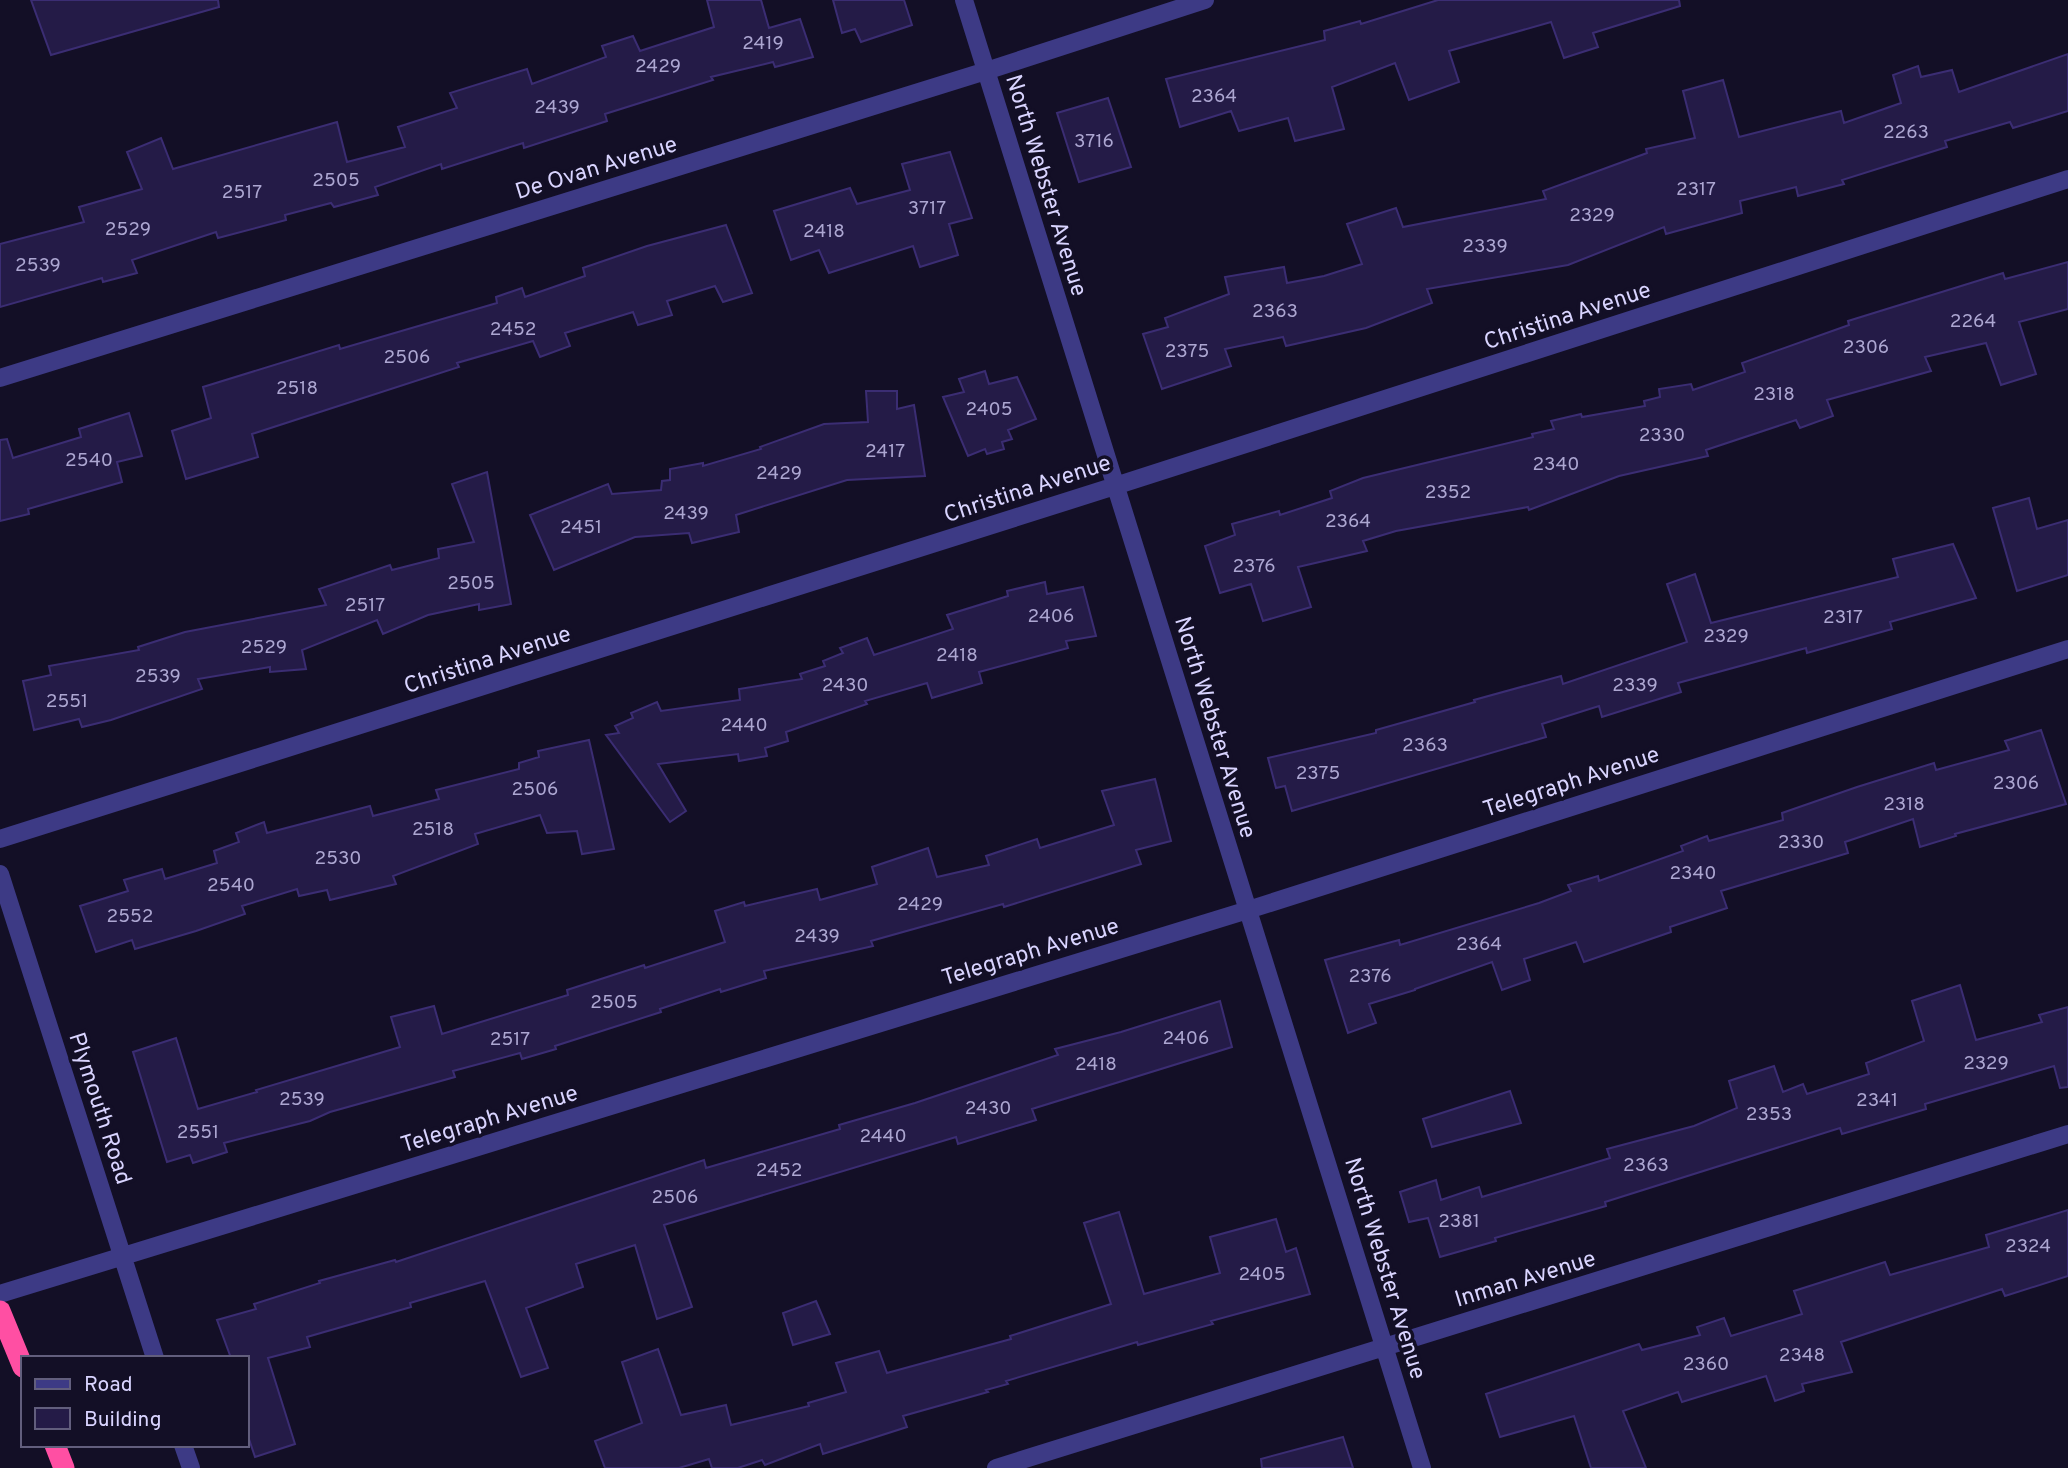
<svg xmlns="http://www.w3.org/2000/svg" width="2068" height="1468" viewBox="0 0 2068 1468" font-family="Overpass,sans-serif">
	<rect width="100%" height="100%" fill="#130f26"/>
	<path fill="#241b47" stroke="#3b2d73" stroke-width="2" d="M31 0H218L219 7 51 55Z
		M707 0H761L769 28 800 19 813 57 775 67 773 62 711 77 713 80 605 114 607 121 524 148 523 143 442 169 441 164 375 187 378 195 334 207 331 203 285 215 286 220 218 238 216 232 132 260 137 273 103 282 102 278 0 307V244L84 222 79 207 142 189 127 152 161 138 173 169 337 122 347 162 405 147 398 127 457 108 450 93 527 69 532 84 606 57 602 46 633 36 640 51 714 27Z
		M833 0H904L912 25 861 42 855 29 842 33Z
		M1438 0H1679L1680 6 1593 33 1598 47 1564 58 1551 22 1449 51 1459 82 1409 100 1395 63 1332 87 1344 129 1295 141 1288 118 1239 131 1231 111 1180 127 1166 79 1325 40 1324 31 1360 21 1361 24Z
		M2068 54V111L2013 128 2010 122 1945 141 1947 147 1842 180 1844 184 1798 196 1796 187 1740 201 1742 213 1666 234 1664 227 1568 265 1427 289 1432 303 1366 328 1286 346 1283 337 1225 349 1231 366 1162 389 1143 334 1168 327 1165 318 1229 294 1225 277 1284 267 1287 283 1324 276 1362 264 1347 224 1396 208 1403 227 1546 199 1543 191 1647 153 1646 149 1695 138 1683 91 1723 80 1739 137 1841 111 1844 123 1901 103 1893 75 1918 66 1921 77 1952 70 1959 92Z
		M1108 98 1131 167 1079 182 1057 113Z
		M950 152 972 218 949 224 958 255 920 267 913 246 829 273 819 250 791 260 774 211 850 188 857 204 910 190 902 164Z
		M726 225 752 293 723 302 715 286 667 301 672 315 638 325 633 312 565 333 570 346 540 357 533 341 457 363 459 367 252 434 258 457 186 479 172 431 211 418 203 387 339 345 340 349 497 303 496 297 522 288 525 297 585 276 583 268 647 246Z
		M2068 262V309L2019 322 2036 374 2001 385 1986 343 1925 357 1931 371 1827 400 1833 416 1800 428 1796 420 1706 450 1708 456 1619 476 1529 510 1528 507 1396 531 1363 541 1367 551 1298 567 1311 607 1263 621 1251 584 1220 593 1205 546 1235 535 1232 524 1279 511 1280 515 1332 498 1330 491 1363 478 1533 437 1532 434 1554 429 1551 421 1581 414 1582 417 1645 406 1644 401 1660 397 1659 389 1691 384 1693 390 1745 372 1742 363 1849 325 1848 321 2003 273 2005 279Z
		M985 371 989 384 1017 377 1036 419 1008 430 1012 439 1002 442 1004 449 987 454 985 449 968 456 943 397 964 392 959 379Z
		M866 391H897V409L914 405 925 476 847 480 736 515 739 532 692 543 689 533 635 537 554 570 530 515 608 484 612 494 661 490 662 481 670 480V469L703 463V466L761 449 760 447 824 424 868 422Z
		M129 413 142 456 117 462 122 482 28 509 29 514 0 521V440L7 439 13 458 81 437 79 429Z
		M487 472 511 604 479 610V604L428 615 383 634 377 620 302 650 306 669 270 672V667L198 679 202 689 111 720 82 727 79 719 34 730 23 681 51 675 49 666 139 650 138 647 185 632 326 605 319 589 390 565 392 570 439 558 438 549 474 542 452 484Z
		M2029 498 2037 529 2068 520V575L2017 591 1993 508Z
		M1953 544 1976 598 1890 622 1892 629 1807 653 1806 648 1678 683 1681 692 1602 717 1599 706 1542 724 1546 737 1292 811 1285 786 1276 788 1268 758 1376 733V730L1475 702 1474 700 1561 676 1563 684 1687 642 1667 584 1695 574 1711 623 1898 577 1893 559Z
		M1045 582 1047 594 1083 587 1096 636 1066 641 1068 648 979 672 982 683 932 698 927 683 865 701 867 704 786 732 788 741 765 748 767 756 739 761 738 754 658 764 686 811 670 822 606 735 619 733 615 726 633 718 631 713 657 702 661 711 740 700 739 689 802 679 800 674 825 666 823 661 843 653 840 648 867 638 874 655 953 629 947 615 1008 596 1007 591Z
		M2041 730 2066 804 1955 834 1956 836 1920 847 1913 819 1845 842 1848 853 1721 891 1727 908 1670 927 1671 932 1584 962 1576 942 1524 959 1530 980 1502 990 1492 962 1415 989V990L1369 1004 1376 1023 1348 1033 1325 960 1399 940 1400 945 1539 903 1571 891 1568 885 1598 876 1599 881 1683 851 1681 846 1707 836 1709 841 1783 820 1782 813 1857 787 1934 763 1936 770 2009 750 2005 741Z
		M589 740 614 849 582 854 577 831 547 833 540 815 475 834 478 844 393 876 396 884 330 900 327 890 299 896 297 889 242 906 245 914 196 931 135 949 132 940 96 952 80 906 128 891 124 880 162 869 165 879 217 863 214 851 239 842 236 833 264 822 267 833 370 806 373 816 439 799 436 790 519 769V763L539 757 538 751Z
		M1155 779 1171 841 1136 850 1141 864 1004 907 1003 904 871 941 873 946 764 971 766 978 721 992 720 989 660 1009 661 1012 555 1046 556 1049 522 1059 520 1053 453 1071 455 1077 330 1112 310 1121 224 1143 227 1152 193 1163 190 1155 167 1162 133 1052 176 1038 198 1109 257 1092 256 1090 400 1047 391 1017 434 1006 442 1034 568 995 567 990 644 965 645 968 725 942 715 911 744 902 745 906 817 889 820 900 877 884 872 867 928 848 937 877 989 865 986 856 1037 839 1040 848 1114 825 1102 791Z
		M1960 985 1976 1040 2042 1022 2039 1015 2068 1007V1087L2060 1088 2054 1066 1925 1104 1926 1109 1842 1134 1840 1128 1605 1202 1606 1206 1495 1238 1496 1241 1440 1257 1428 1218 1409 1222 1400 1192 1436 1180 1441 1200 1479 1187 1482 1197 1610 1158 1607 1149 1694 1126 1737 1108 1729 1081 1774 1066 1783 1092 1803 1084 1807 1094 1869 1074 1866 1063 1924 1041 1912 1001Z
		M1220 1001 1232 1047 1032 1109 1036 1120 958 1144 956 1137 664 1225 692 1307 657 1319 635 1245 576 1264 583 1287 526 1308 548 1368 521 1377 485 1281 410 1303 411 1307 307 1337 310 1347 268 1358 295 1444 255 1457 247 1433V1358H231L217 1320 256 1309 254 1304 320 1283 319 1281 395 1260 396 1262 704 1160 706 1168 840 1129 839 1125 915 1103 1058 1055 1055 1049 1121 1032Z
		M1510 1091 1521 1123 1432 1147 1423 1119Z
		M2068 1210V1276L2005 1296 2002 1289 1841 1342 1852 1372 1802 1384 1804 1391 1775 1401 1766 1376 1682 1402 1678 1392 1623 1411 1646 1468H1591L1574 1416 1500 1437 1486 1394 1639 1344 1642 1350 1700 1335 1697 1327 1724 1318 1731 1336 1802 1314 1794 1291 1885 1262 1890 1275 1989 1247 1986 1235Z
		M1119 1212 1144 1294 1220 1273 1210 1237 1276 1219 1286 1252 1296 1248 1310 1294 1211 1321 1213 1324 1138 1345 1137 1342 1006 1381 1008 1384 986 1390 988 1392 903 1416 907 1427 823 1454 820 1444 765 1465 762 1460 738 1468H712L709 1459 679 1468H605L595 1441 642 1423 622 1362 658 1349 681 1415 726 1405 731 1425 809 1406 808 1403 846 1392 836 1363 879 1351 887 1373 1011 1339 1010 1336 1111 1304 1084 1223Z
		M816 1301 830 1334 793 1345 783 1313Z
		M1343 1437 1353 1468H1262L1261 1459Z"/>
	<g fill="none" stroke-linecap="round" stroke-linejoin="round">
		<path stroke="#3d3a85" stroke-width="18" d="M964 0 1422 1468
			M0 378 986 71 1205 0
			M0 839 1115 486 2068 179
			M0 874 155 1358
			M0 1294 1248 910 2068 649
			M183 1445 191 1468
			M996 1468 2068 1134"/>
		<path stroke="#ff4fa3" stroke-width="21" d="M0 1311 23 1367
			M55 1445 64 1468"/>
	</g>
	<g text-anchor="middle" stroke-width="7" stroke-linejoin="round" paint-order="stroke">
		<g font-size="19" fill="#aca6d1">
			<text x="763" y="49">2419</text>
			<text x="658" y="72">2429</text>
			<text x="1214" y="102">2364</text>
			<text x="557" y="113">2439</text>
			<text x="1906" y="138">2263</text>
			<text x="1094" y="147">3716</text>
			<text x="336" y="186">2505</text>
			<text x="1696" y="195">2317</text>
			<text x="242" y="198">2517</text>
			<text x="927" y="214">3717</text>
			<text x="1592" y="221">2329</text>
			<text x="128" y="235">2529</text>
			<text x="824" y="237">2418</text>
			<text x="1485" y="252">2339</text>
			<text x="38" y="271">2539</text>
			<text x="1275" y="317">2363</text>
			<text x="1973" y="327">2264</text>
			<text x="513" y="335">2452</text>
			<text x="1866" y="353">2306</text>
			<text x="1187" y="357">2375</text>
			<text x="407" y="363">2506</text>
			<text x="297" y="394">2518</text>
			<text x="1774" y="400">2318</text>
			<text x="989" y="415">2405</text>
			<text x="1662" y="441">2330</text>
			<text x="885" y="457">2417</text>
			<text x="89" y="466">2540</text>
			<text x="1556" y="470">2340</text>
			<text x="779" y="479">2429</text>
			<text x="1448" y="498">2352</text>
			<text x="686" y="519">2439</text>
			<text x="1348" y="527">2364</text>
			<text x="581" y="533">2451</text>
			<text x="1254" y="572">2376</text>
			<text x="471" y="589">2505</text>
			<text x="365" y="611">2517</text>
			<text x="1051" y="622">2406</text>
			<text x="1843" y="623">2317</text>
			<text x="1726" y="642">2329</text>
			<text x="264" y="653">2529</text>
			<text x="957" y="661">2418</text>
			<text x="158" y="682">2539</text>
			<text x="845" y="691">2430</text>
			<text x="1635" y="691">2339</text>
			<text x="67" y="707">2551</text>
			<text x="744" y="731">2440</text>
			<text x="1425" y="751">2363</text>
			<text x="1318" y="779">2375</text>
			<text x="2016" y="789">2306</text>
			<text x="535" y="795">2506</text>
			<text x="1904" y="810">2318</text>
			<text x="433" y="835">2518</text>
			<text x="1801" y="848">2330</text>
			<text x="338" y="864">2530</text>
			<text x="1693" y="879">2340</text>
			<text x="231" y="891">2540</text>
			<text x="920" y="910">2429</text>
			<text x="130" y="922">2552</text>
			<text x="817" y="942">2439</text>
			<text x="1479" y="950">2364</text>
			<text x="1370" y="982">2376</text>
			<text x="614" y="1008">2505</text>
			<text x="1186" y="1044">2406</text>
			<text x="510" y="1045">2517</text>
			<text x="1986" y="1069">2329</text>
			<text x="1096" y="1070">2418</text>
			<text x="302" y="1105">2539</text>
			<text x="1877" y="1106">2341</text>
			<text x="988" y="1114">2430</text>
			<text x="1769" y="1120">2353</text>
			<text x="198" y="1138">2551</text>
			<text x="883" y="1142">2440</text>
			<text x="1646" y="1171">2363</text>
			<text x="779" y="1176">2452</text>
			<text x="675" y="1203">2506</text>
			<text x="1459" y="1227">2381</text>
			<text x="2028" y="1252">2324</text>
			<text x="1262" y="1280">2405</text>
			<text x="1802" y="1361">2348</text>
			<text x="1706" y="1370">2360</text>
		</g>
		<g font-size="23" fill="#d9d4ff" stroke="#130f26">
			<text transform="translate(596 167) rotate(-17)" y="8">De Ovan Avenue</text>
			<text transform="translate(1047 185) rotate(73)" y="8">North Webster Avenue</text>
			<text transform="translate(1567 315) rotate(-18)" y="8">Christina Avenue</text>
			<text transform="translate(1027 488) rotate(-18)" y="8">Christina Avenue</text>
			<text transform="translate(487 659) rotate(-18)" y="8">Christina Avenue</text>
			<text transform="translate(1216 727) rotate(73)" y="8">North Webster Avenue</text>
			<text transform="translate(1571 781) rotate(-18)" y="8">Telegraph Avenue</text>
			<text transform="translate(1030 951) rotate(-17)" y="8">Telegraph Avenue</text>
			<text transform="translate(101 1108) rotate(72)" y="8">Plymouth Road</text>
			<text transform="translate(489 1118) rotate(-17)" y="8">Telegraph Avenue</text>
			<text transform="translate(1386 1268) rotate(73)" y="8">North Webster Avenue</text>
			<text transform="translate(1525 1278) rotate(-17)" y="8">Inman Avenue</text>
		</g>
	</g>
	<rect x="21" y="1356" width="228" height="91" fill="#130f26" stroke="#625e7d" stroke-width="2"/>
	<rect x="35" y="1379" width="35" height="10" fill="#3d3a85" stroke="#625e7d" stroke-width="2"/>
	<text x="84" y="1391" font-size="21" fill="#d9d4ff">Road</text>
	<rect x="35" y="1408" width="35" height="21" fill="#241b47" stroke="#625e7d" stroke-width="2"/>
	<text x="84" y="1426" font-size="21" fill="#d9d4ff">Building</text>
</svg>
